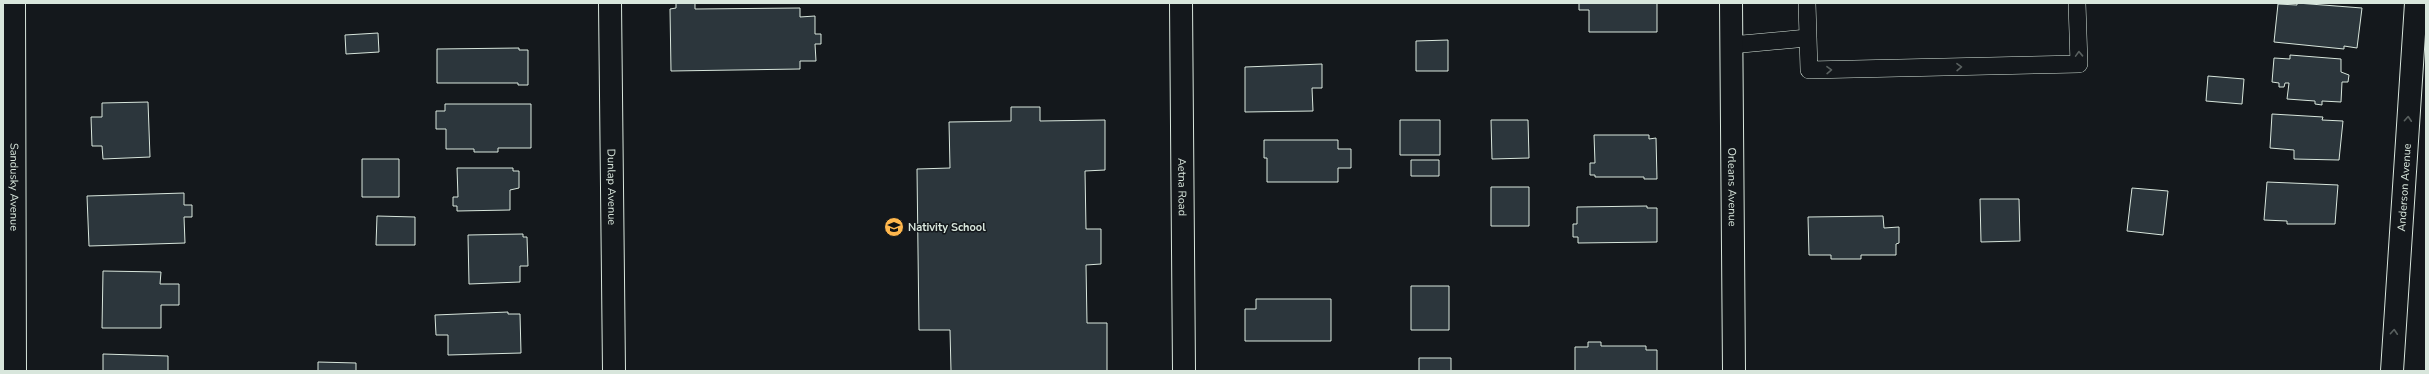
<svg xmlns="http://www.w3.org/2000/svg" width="2429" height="374" viewBox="0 0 2429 374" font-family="'Nunito Sans',sans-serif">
	<rect width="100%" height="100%" fill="#14181c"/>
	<path fill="#2c363c" stroke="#d8e6dc" d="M676 3H695V9L800 8V17L815 16V34H821V44H815L816 61H800V69L671 71 670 9 676 8Z
		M1579 3H1657V32H1589V10H1579Z
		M2297 3 2362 8 2357 48 2344 46V49L2274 42 2278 4 2297 5Z
		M378 33 379 52 346 54 345 35Z
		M1448 40V71H1416V41Z
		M519 48V50H528V85H518V83H437V49Z
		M2290 55 2341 59V72L2349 75 2348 82H2342L2341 102 2322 101V105L2315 104V101L2287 99 2289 83H2285L2284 87H2279V83L2272 82 2274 58 2290 59Z
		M1322 64V88H1312L1313 111 1245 112V67Z
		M2208 76 2244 79 2242 104 2206 101Z
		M148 102 150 157 103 159 102 146H92L91 117H102V103Z
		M445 104H531V148H498V152H474V149H446V129H436V111H445Z
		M1011 107H1040V121L1105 120V170L1085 171 1086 229H1101V264L1086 265 1087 323H1107V371H951L950 330H919L917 169 950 168 949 122 1011 121Z
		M2272 114 2323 117 2322 120 2343 121 2339 160 2294 159V150L2270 148Z
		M1400 120H1440V155H1400Z
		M1491 120H1528L1529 158 1492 159Z
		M1594 135H1649V139L1656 138 1657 179H1644V177H1595V175H1590V163H1595Z
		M1264 140H1338V149H1351V168H1338V182H1267V158H1264Z
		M362 159H399V197H362Z
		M1411 160H1439V176H1411Z
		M457 168H513V171H519V188L510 190V210L457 211V206H453V197H458Z
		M2267 182 2338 185 2335 224H2287V221L2264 220Z
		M1491 187H1529V226H1491Z
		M2132 188 2168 191 2163 235 2127 231Z
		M184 193V205H192V217H184L185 243 89 246 87 196Z
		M1980 199H2019L2020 241 1981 242Z
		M1647 206V208H1657V242L1578 243V237H1573V224H1577V207Z
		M377 216 415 217V245H376Z
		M1883 216 1884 228 1899 227V243L1896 244V255H1861V259H1831V255H1809L1808 217Z
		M523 234V237H527L528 266H520V282L469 284 468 235Z
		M103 271 161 272 160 284H179V305H161V328H102Z
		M1411 286H1449V330H1411Z
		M1256 299H1331V341H1245V309H1256Z
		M508 312V314H520L521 353 448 355V335H436L435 315Z
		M1588 342H1601V346H1646V350H1657V371H1575V347H1588Z
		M103 354 168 356V371H103Z
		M1419 358H1451V371H1419Z
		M318 362 356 363V371H318Z"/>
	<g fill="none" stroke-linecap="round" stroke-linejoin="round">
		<defs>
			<path id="service" d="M1807 3 1809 70 2079 64 2077 3
				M1731 45 1807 38"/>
			<g id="minor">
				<path id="s1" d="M14 3 15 371"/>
				<path id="s2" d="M610 3 614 371"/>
				<path id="s3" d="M1181 3 1184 371"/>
				<path id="s4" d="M1731 3 1734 371"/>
				<path id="s5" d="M2392 371 2416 3"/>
			</g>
		</defs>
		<use href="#service" stroke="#d8e6dc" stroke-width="18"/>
		<use href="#minor" stroke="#d8e6dc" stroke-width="24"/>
		<use href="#service" stroke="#14181c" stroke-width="17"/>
		<use href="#minor" stroke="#14181c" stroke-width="22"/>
	</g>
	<defs><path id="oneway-chevron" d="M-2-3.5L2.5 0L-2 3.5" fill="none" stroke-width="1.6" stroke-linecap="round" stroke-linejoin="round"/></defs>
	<g stroke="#59605f">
		<use href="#oneway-chevron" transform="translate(2079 54) rotate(-92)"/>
		<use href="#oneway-chevron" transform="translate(1959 67) rotate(-1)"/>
		<use href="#oneway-chevron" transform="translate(1829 70) rotate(-1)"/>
		<use href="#oneway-chevron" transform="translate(2408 119) rotate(-86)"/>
		<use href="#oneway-chevron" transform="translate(2394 332) rotate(-86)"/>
	</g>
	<defs>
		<symbol id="school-disc" viewBox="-11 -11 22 22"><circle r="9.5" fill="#ffb74d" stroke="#14181c"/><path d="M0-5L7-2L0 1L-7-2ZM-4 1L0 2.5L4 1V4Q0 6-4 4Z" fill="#111"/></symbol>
	</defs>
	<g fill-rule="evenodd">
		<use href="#school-disc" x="883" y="216" width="22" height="22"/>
	</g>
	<g text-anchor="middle" stroke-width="3" stroke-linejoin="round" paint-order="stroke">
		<g font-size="11" fill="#d8e6dc" stroke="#14181c">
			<text dy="4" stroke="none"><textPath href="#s1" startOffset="184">Sandusky Avenue</textPath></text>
			<text dy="4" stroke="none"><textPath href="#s2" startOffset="184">Dunlap Avenue</textPath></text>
			<text dy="4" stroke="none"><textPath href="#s3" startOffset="184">Aetna Road</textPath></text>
			<text dy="4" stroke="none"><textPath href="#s4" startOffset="184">Orleans Avenue</textPath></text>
			<text dy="4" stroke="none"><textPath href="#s5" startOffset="184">Anderson Avenue</textPath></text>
		</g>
		<g font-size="11" font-weight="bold" fill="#d8e6dc" stroke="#14181c" text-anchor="start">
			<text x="908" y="231">Nativity School</text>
		</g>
	</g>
	<rect width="2429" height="374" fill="none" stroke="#d8e6dc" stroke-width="8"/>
</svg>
